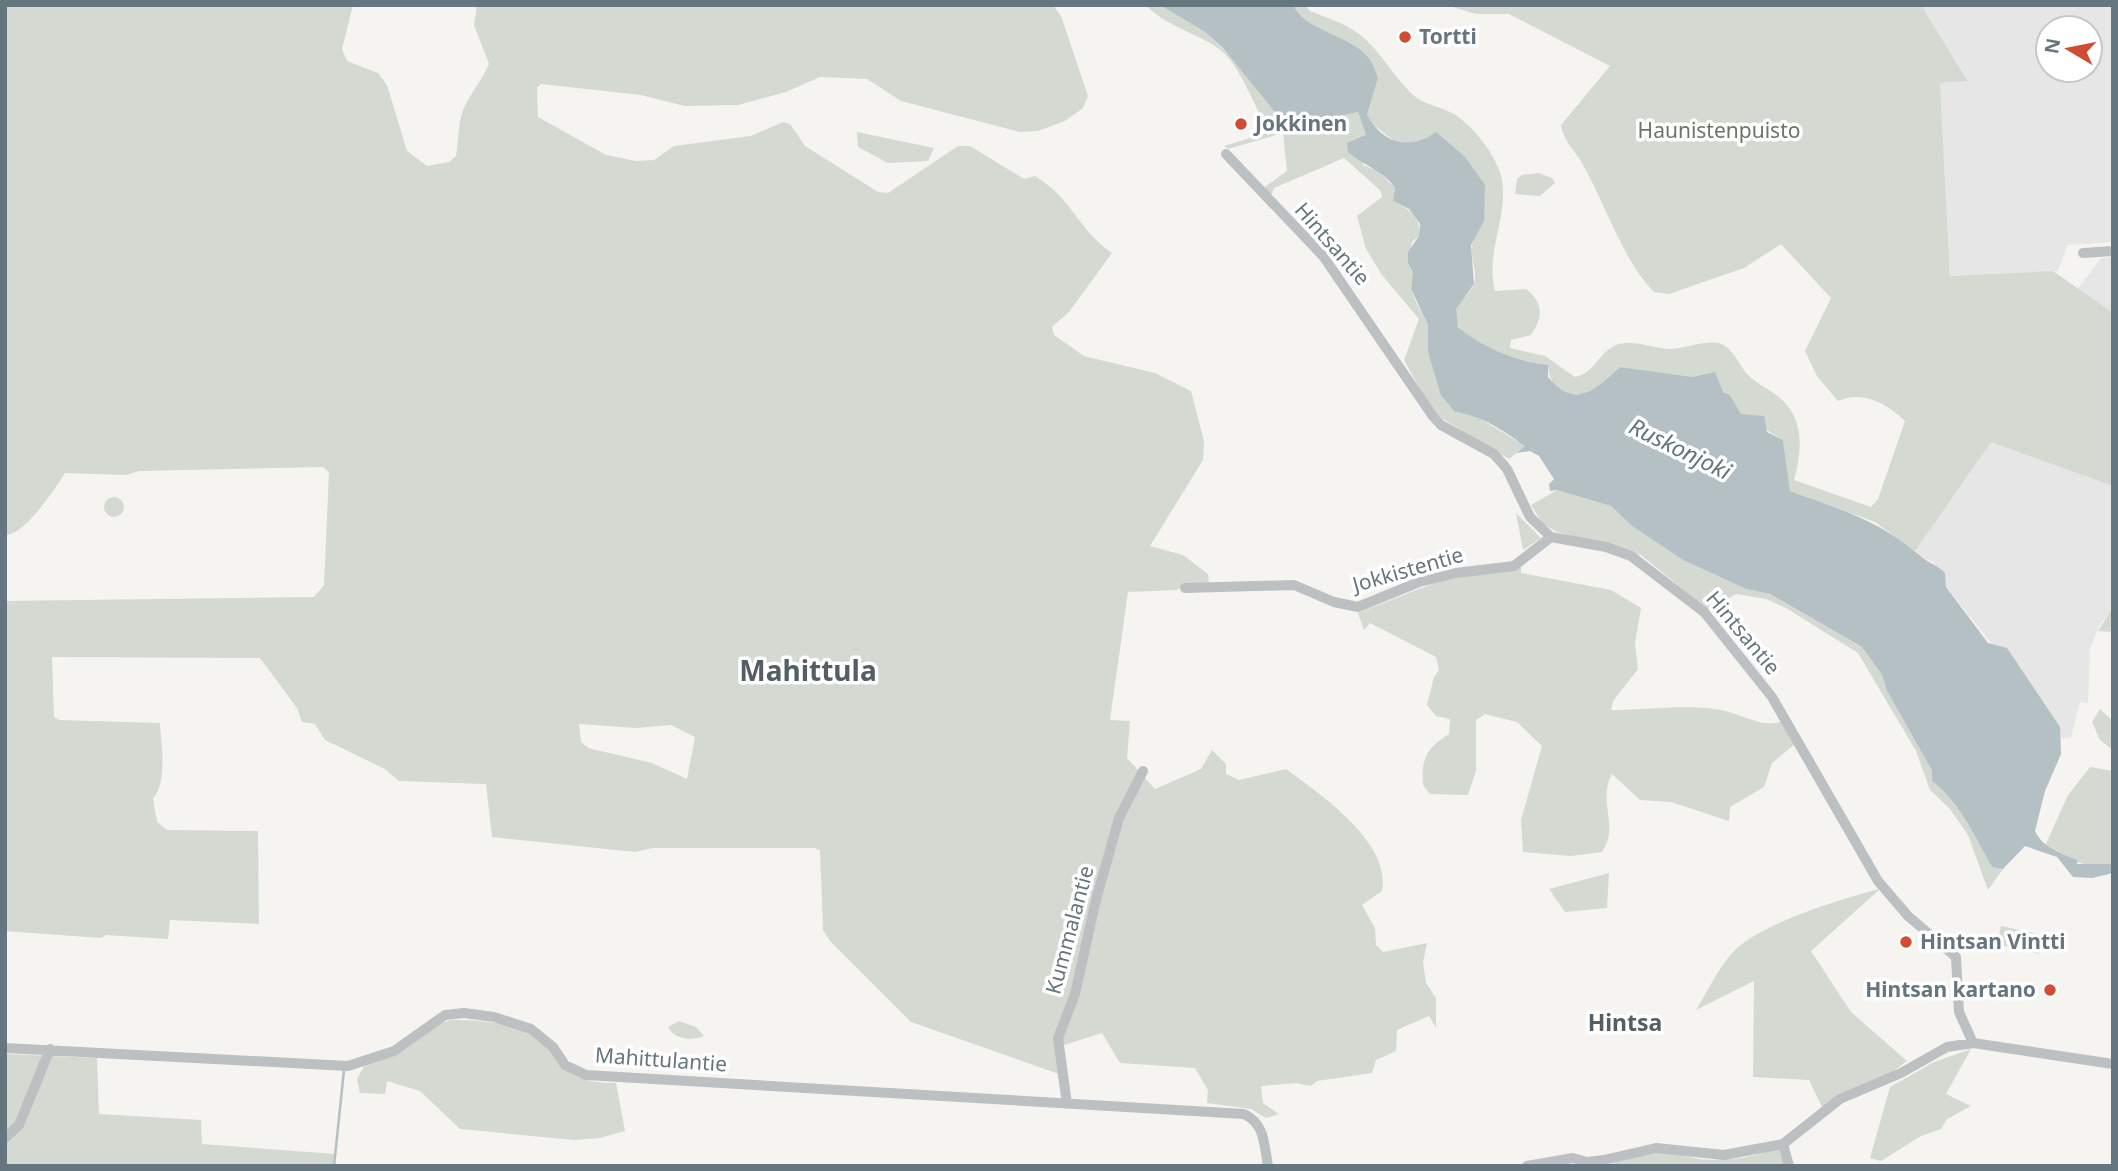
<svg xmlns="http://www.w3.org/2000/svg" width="2118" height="1171" viewBox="0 0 2118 1171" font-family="'Noto Sans',sans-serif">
	<rect width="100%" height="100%" fill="#f5f4f1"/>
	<path fill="#e5e6e5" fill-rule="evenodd" d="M1921 5H2113V242L2067 245 2058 271 1950 276 1940 83 1968 80ZM2048 28H2090V70H2048Z
		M2113 257V313L2078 289 2101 258Z
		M1991 441 2113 486V607L2099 626 2090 649 2088 703 2080 702 2071 738H2059V727L1946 587 1934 562 1919 557 1915 551Z"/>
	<path fill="#d4d9d1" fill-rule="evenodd" d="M5 5H353L342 49 347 61 378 73 387 85 407 151 427 166 449 162 456 156C458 144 458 130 461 117 465 99 481 83 489 64L474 25 477 5H1053L1061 16 1088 96 1083 108 1065 121 1038 131 1020 132 901 101 867 79 820 77 786 92 738 105 685 106 641 95 541 84 537 88 538 117 606 155 636 161 654 160 674 146 751 136 783 122 790 124 805 146 878 192 888 193 958 146H970L1024 179 1035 176C1072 198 1078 230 1112 253L1069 312 1052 327 1054 335 1084 356 1155 373 1191 391 1204 441 1203 460 1150 546 1183 555 1208 574 1209 584 1184 585 1177 590 1128 592 1110 720 1130 721 1127 758 1155 789 1201 769 1212 750 1226 764V774L1239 780 1286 769C1320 794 1392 843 1382 891L1362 905 1375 928 1376 945 1383 952 1427 943 1423 962 1426 983 1436 998V1028L1429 1016 1397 1030 1396 1051 1376 1060 1372 1073 1317 1081 1311 1086 1296 1083 1261 1086 1263 1103 1279 1114 1266 1118 1251 1109 1207 1103 1208 1090 1195 1068 1120 1063 1102 1033 1064 1045 1059 1074 911 1022 830 941 823 930 820 851 815 848H653L635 852 492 837 486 784 399 781 385 769 325 740 315 724 302 722 297 708 260 658 52 657 54 717 59 720 160 723C161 746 168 780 153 799L157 822 167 830 258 831 259 924 170 920 168 939 106 935 101 938 5 931V601L314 597 324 585 329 472 323 467 139 471 126 475 65 473C54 490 25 535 5 535ZM579 724 636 728 671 725 695 737 687 779 652 763 588 748 581 742Z
		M1146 5H1160L1205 32 1240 65 1284 123 1294 126 1358 112 1366 135 1363 165 1378 171 1395 188 1393 201C1407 208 1422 217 1419 236L1412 242 1408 263 1413 272 1411 289 1414 298 1428 325V352L1455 412 1472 414 1526 446 1509 459 1443 419 1428 404 1404 360 1419 319 1382 275 1366 249 1357 216 1382 197 1380 190 1344 158 1274 188 1271 196 1262 189 1287 171 1283 133 1228 149 1224 146 1266 133 1268 128C1253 105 1243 72 1224 53 1205 35 1167 28 1146 5Z
		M1294 5H1305L1310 11C1327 18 1345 23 1359 34 1382 51 1394 80 1417 98 1427 105 1441 107 1452 113 1472 124 1498 157 1502 180 1508 219 1485 252 1495 291L1526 289C1544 303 1543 317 1531 335L1511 340 1510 348 1545 356 1575 377C1595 373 1598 353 1616 345 1632 339 1652 348 1669 349 1685 349 1707 339 1721 344 1732 347 1740 366 1748 375 1757 384 1769 389 1779 397 1805 418 1802 452 1794 480L1871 507 1878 499 1905 421C1887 403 1861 390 1838 401L1817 376 1805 351 1831 298 1781 244 1744 268 1669 294 1654 292C1623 261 1605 203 1582 163 1575 151 1563 140 1561 125L1610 66 1509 14H1476L1446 5H1921L1968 81 1940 83 1950 276 2053 271 2113 313V486L1991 442 1915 551 1875 522 1790 491 1783 440 1741 414 1730 395 1693 377 1620 367C1613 374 1605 385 1596 390 1573 401 1548 391 1548 365 1526 363 1457 343 1455 317 1454 303 1469 296 1474 284 1478 271 1470 258 1472 246 1472 238 1480 228 1484 221L1421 143H1397L1371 123 1367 115 1378 78C1376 72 1373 64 1369 58 1351 35 1301 29 1294 5Z
		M857 132 934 148 928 161 888 163 858 147Z
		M1539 173 1552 178 1555 183 1540 196 1515 194 1517 179 1522 175Z
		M1557 490 1611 506 1632 526 1683 560 1746 589 1770 594 1862 647 1882 675 1887 691 1933 770 1932 781C1959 801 1975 837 1992 867L2003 869 1988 890 1968 835 1950 809 1930 790 1916 751 1858 653 1786 608 1766 599 1736 594 1708 610 1641 555 1557 532 1543 524 1531 505Z
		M104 507a10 10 0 1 1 20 0a10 10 0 1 1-20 0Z
		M1516 513 1541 538 1523 550Z
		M1521 567V573L1611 590 1641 608 1635 643 1638 669 1613 701 1611 710C1644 710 1694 703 1725 711 1744 715 1764 729 1782 721L1795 744 1772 763 1764 787 1730 807 1729 821 1671 802 1640 800 1612 774C1597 802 1620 827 1602 852L1571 856 1523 852 1521 820 1542 746 1517 722 1485 714 1476 720V771L1468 795 1430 794 1423 785C1421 758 1427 748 1449 734L1450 719 1436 716 1427 705 1434 677 1439 670 1436 657 1370 623 1364 630 1358 613 1444 579Z
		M2113 607V632L2098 631Z
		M2100 709 2113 721V750L2100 740 2092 722Z
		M2090 767 2113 771V864C2086 870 2068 859 2045 846L2068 795Z
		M1609 873 1607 908 1565 912 1549 889Z
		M1880 889 1811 951 1851 1012 1907 1061 1887 1076 1824 1111 1809 1080 1753 1077 1754 981 1696 1010C1708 991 1719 966 1735 950 1761 924 1842 898 1880 889Z
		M2001 926 2043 935 2039 954 1997 944Z
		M451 1020C480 1020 516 1022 540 1041 574 1069 563 1082 616 1083L625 1131 600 1138 574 1140 460 1129 420 1091 387 1081 385 1094 360 1093 357 1079 364 1066 398 1052 438 1024Z
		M679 1021 696 1027 704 1036C691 1041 675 1040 668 1027Z
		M1971 1049 1946 1094 1971 1106 1947 1119 1941 1129 1921 1136 1881 1161 1870 1158 1890 1087 1934 1062Z
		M5 1054 97 1058 99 1114 201 1120 202 1144 336 1154 334 1166H5Z
		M1780 1147 1786 1166H1604C1622 1161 1643 1153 1662 1153 1675 1153 1688 1157 1700 1159 1728 1162 1755 1157 1780 1147Z"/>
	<path fill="#b4c0c3" d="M1160 5H1294C1301 29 1351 35 1369 58 1373 64 1376 72 1378 78L1367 115C1383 144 1410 151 1436 132L1465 157 1485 185 1484 221 1471 245 1474 284 1456 309 1458 327C1480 347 1519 362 1548 365V377C1575 410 1596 390 1620 367L1693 377 1715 372 1723 392 1730 395 1741 414 1764 416 1767 432 1783 440 1790 491C1839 509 1881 521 1919 555 1926 562 1935 563 1945 573L1946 587 1988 643 2007 648 2060 727 2061 754 2045 791 2035 831C2043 848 2060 853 2077 860V864H2113V873L2092 878 2073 877 2057 857 2025 846 2003 869 1992 867C1975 837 1959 801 1932 781V770L1887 691 1882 675 1862 647 1770 594 1746 589 1683 560 1632 526 1611 506 1557 490 1550 491 1549 484 1554 479 1539 456 1530 451 1517 453 1525 446C1504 431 1481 415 1455 412L1441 395 1428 352V325L1411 289 1413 272 1408 263V252L1419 236 1420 224 1409 209 1393 201 1395 188C1383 170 1364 166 1348 152L1347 143 1366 135 1358 112 1294 126 1284 123 1223 48 1205 32Z"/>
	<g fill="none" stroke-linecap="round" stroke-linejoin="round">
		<path stroke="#b4c0c3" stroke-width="2.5" d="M334 1166 344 1070"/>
		<path stroke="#bcc0c3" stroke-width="10" d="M1226 154 1323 256 1432 415 1441 425 1494 454 1507 469 1530 517 1551 537 1606 547 1631 556 1704 612 1772 697 1878 881 1908 916 1956 957 1959 1012 1973 1043
			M2083 253 2113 251
			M1185 588 1294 585 1334 602 1358 607 1419 582 1456 573 1514 566 1551 537
			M5 1048 348 1066 394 1051 445 1015 464 1013 494 1017 531 1029 553 1047 565 1065 586 1075 1244 1114C1265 1124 1264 1144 1268 1166
			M1067 1104 1058 1038 1075 994 1096 900 1119 818 1143 771
			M5 1138 19 1125 50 1049
			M1783 1144 1789 1166
			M1527 1166 1573 1158 1587 1162 1604 1160 1656 1148 1724 1155 1783 1144 1840 1099 1901 1073 1947 1047 1973 1043 2113 1064"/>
	</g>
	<g fill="#d24c34" stroke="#fff" stroke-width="2.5">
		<circle cx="1405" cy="37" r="7"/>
		<circle cx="1241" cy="124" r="7"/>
		<circle cx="1906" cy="942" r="7"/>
		<circle cx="2050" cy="990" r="7"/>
	</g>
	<g text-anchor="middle" stroke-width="7" stroke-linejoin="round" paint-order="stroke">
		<g font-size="21" font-weight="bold" fill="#66767f" stroke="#fff" text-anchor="start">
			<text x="1419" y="44">Tortti</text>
			<text x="1255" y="131">Jokkinen</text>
			<text x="1920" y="949">Hintsan Vintti</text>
			<text x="2036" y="997" text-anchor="end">Hintsan kartano</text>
		</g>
		<g font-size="21" fill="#6a7764" stroke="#fff">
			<text x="1719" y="138">Haunistenpuisto</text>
		</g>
		<g font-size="21" fill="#66767f" stroke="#fff">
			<text transform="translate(1332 244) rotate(49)" y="7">Hintsantie</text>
			<text transform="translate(1408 570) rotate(-16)" y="7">Jokkistentie</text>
			<text transform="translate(1743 633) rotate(50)" y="7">Hintsantie</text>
			<text transform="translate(1070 930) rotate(-75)" y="7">Kummalantie</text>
			<text transform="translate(661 1060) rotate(4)" y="7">Mahittulantie</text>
		</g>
		<g font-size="23" font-style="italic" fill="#62777c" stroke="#fff">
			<text transform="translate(1680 449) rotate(26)" y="8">Ruskonjoki</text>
		</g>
		<g font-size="23" font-weight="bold" fill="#535f65" stroke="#fff">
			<text x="1625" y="1031">Hintsa</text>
		</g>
		<g font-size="28" font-weight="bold" fill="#535f65" stroke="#fff">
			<text x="808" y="681">Mahittula</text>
		</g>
	</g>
	<rect width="2118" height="1171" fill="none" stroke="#66767f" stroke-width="14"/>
	<g transform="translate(2069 49) rotate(280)"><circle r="33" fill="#ffffff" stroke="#c2c8cc" stroke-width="2"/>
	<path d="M0-5L12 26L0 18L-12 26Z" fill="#d24c34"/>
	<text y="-10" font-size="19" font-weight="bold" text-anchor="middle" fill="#66767f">N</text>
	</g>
</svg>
